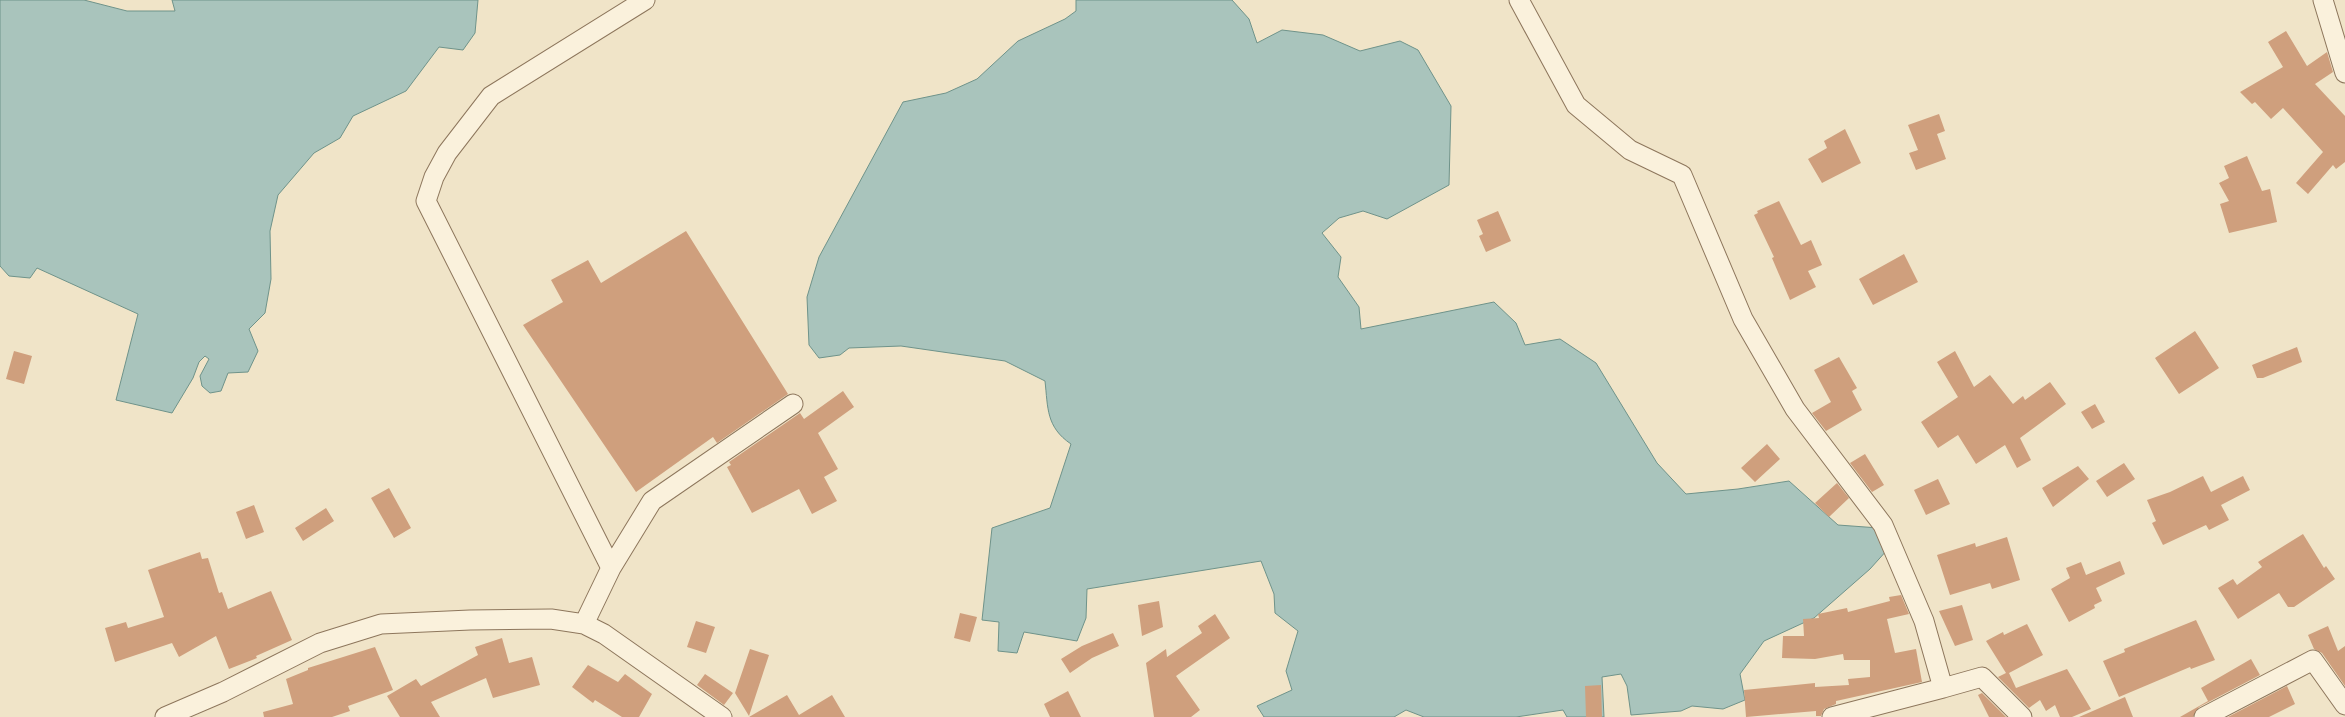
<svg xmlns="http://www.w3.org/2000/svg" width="2345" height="717" viewBox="0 0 2345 717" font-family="Merriweather,serif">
	<rect width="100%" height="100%" fill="#f0e4c8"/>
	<path fill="#a9c4bc" stroke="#6f938a" d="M0 0H84L127 11H175L172 0H478L475 33 463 50 439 47 406 91 353 116 340 138 314 153 278 195 270 231 271 279 265 313 249 329 258 351 248 372 228 373 221 391 210 393 202 386 200 376 209 359 205 356 199 362 193 378 172 413 116 400 138 314 37 268 30 278 9 276 0 266Z
		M1076 0H1232L1249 19 1257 43 1282 30 1323 35 1360 51 1400 41 1418 50 1451 106 1449 185 1387 219 1363 211 1339 218 1322 233 1341 257 1338 277 1359 307 1361 329 1494 302 1516 323 1525 345 1560 339 1596 363 1657 463 1686 494 1738 489 1789 481 1838 525 1879 528 1888 549 1870 569 1814 618 1764 641 1740 674 1745 700 1723 709 1692 706 1681 711 1631 715 1627 686 1621 674 1602 677 1604 717H1567L1563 710 1516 717H1424L1406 710 1394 717H1264L1257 706 1292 690 1286 671 1298 631 1275 613 1274 594 1261 561 1087 589 1086 618 1077 641 1024 632 1017 653 998 651 999 622 982 620 992 528 1050 508 1071 444C1046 427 1048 408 1045 381L1005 361 901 346 849 348 840 355 819 358 809 345 807 297 819 257 903 102 946 93 977 79 1018 41 1065 19 1076 11Z"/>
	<path fill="#cf9f7d" d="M2286 31 2307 66 2327 52 2333 72 2315 84 2345 116V162L2336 169 2333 165 2308 194 2296 183 2323 152 2283 108 2271 119 2255 102 2252 104 2240 92 2283 67 2268 42Z
		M1939 114 1945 131 1937 134 1946 159 1916 170 1909 153 1918 150 1908 125Z
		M1845 129 1861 163 1822 183 1808 159 1827 148 1824 141Z
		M2247 156 2262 191 2270 189 2277 222 2229 233 2220 204 2229 201 2219 183 2229 178 2224 166Z
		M1779 201 1801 245 1811 240 1822 265 1808 271 1816 287 1790 300 1772 258 1774 257 1754 215 1758 213 1757 211Z
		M1498 211 1511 241 1486 252 1479 236 1483 234 1477 220Z
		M686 231 788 394 717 443 713 437 636 492 523 325 563 302 551 280 588 260 601 283Z
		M1904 254 1918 282 1873 305 1859 279Z
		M2195 331 2219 368 2179 394 2155 358Z
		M2297 347 2302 362 2263 378H2257L2252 365Z
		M14 351 32 356 24 384 6 379Z
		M1955 351 1974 387 1990 375 2013 404 2023 396 2025 400 2050 382 2066 404 2020 438 2031 460 2017 468 2005 445 1976 464 1958 435 1938 448 1921 422 1958 397 1937 362Z
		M1839 357 1857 388 1852 391 1862 410 1826 431 1812 413 1831 402 1814 370Z
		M843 391 854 407 818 433 838 469 824 477 837 501 812 514 799 489 752 513 727 467 731 465 729 462 800 413 804 419Z
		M2095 404 2105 422 2092 429 2081 412Z
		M1767 444 1780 459 1755 482 1741 468Z
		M1865 454 1884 485 1872 492 1850 463Z
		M2124 463 2135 479 2107 497 2096 481Z
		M2078 466 2089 479 2053 507 2042 488Z
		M2203 476 2211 492 2243 476 2250 490 2221 505 2229 520 2209 530 2206 525 2163 545 2152 523 2156 521 2147 500 2170 492Z
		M1938 479 1950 504 1926 515 1914 490Z
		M1837 483 1849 498 1829 517 1815 503Z
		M389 488 411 528 394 538 371 498Z
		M254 505 264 532 246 539 236 512Z
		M326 508 334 521 303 541 295 528Z
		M2303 534 2324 568 2326 566 2335 579 2294 607H2288L2279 593 2238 619 2218 588 2233 579 2237 585 2262 567 2258 562Z
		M2007 537 2020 580 1992 589 1990 583 1950 595 1937 555 1975 543 1976 547Z
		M200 552 202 559 208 558 219 593 222 592 228 609 271 591 292 640 256 656 257 658 229 669 216 636 179 657 172 643 115 662 105 628 126 622 128 628 164 617 148 570Z
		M2120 561 2125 574 2096 588 2102 601 2094 605 2095 608 2069 622 2051 589 2070 578 2066 568 2081 562 2086 575Z
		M1901 595 1909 614 1887 619 1895 653 1916 649 1922 682 1836 701V704L1824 709 1821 716H1816V711L1746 717 1744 690 1815 683V687L1849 685 1848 679 1870 677V660H1844L1843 654 1815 659 1782 658 1783 636H1804L1803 619 1819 618 1818 614 1847 608 1848 612 1890 601 1889 597Z
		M1159 601 1163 627 1142 636 1138 605Z
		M1962 605 1973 640 1955 646 1939 611Z
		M960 613 977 617 970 642 954 638Z
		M1215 614 1230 638 1176 676 1200 710 1191 717H1154L1146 663 1166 649 1167 657 1202 633 1198 626Z
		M2196 620 2215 660 2191 669 2190 667 2119 697 2103 661 2125 652 2124 649Z
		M696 621 715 627 706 653 687 647Z
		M2027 624 2043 655 2009 673 2016 688 2067 669 2091 709 2072 717H2060L2055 705 2046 711 2040 700 2029 708 1998 677 2006 673 1986 641 2003 632 2004 635Z
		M2328 626 2338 651 2345 646V686L2322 653 2314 649 2308 635Z
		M1113 633 1119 646 1092 658 1070 673 1061 659 1082 646Z
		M502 638 509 663 532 657 540 685 493 698 486 678 431 702 440 717H400L387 696 416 679 421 686 478 655 475 647Z
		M375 647 393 690 348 706 350 711 332 717H264L263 712 293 704 286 679 308 670V668Z
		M750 649 769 655 749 716 735 693Z
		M2251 659 2260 675 2199 707 2193 717H2180L2208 701 2201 688Z
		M588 665 618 682 625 674 652 694 639 717H622L595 700 593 703 572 687Z
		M705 674 733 693 724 705 697 685Z
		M1601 685 1602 717H1586L1585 686Z
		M2287 686 2295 704 2269 717H2228Z
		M1068 691 1081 717H1050L1044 704Z
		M1982 693 2006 717H1989L1978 695Z
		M787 695 799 715 832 695 845 717H749Z
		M2125 697 2133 717H2079Z"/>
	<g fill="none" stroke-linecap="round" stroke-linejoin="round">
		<defs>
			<path id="minor" d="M1519 0 1576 105 1630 150 1682 175 1743 319 1795 409 1883 525 1924 621 1943 688 1832 717
				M2323 0 2345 73
				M611 568 426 201 434 177 447 153 491 96 645 0
				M584 624 611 568 652 501 793 404
				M1943 688 1982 677 2022 717
				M165 717 223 692 320 643 381 624 470 620 551 619 584 624 604 634 722 717
				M2204 717 2313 660 2345 705"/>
		</defs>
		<use href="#minor" stroke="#8d765c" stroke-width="21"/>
		<use href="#minor" stroke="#faf1dc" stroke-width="19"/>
	</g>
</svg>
